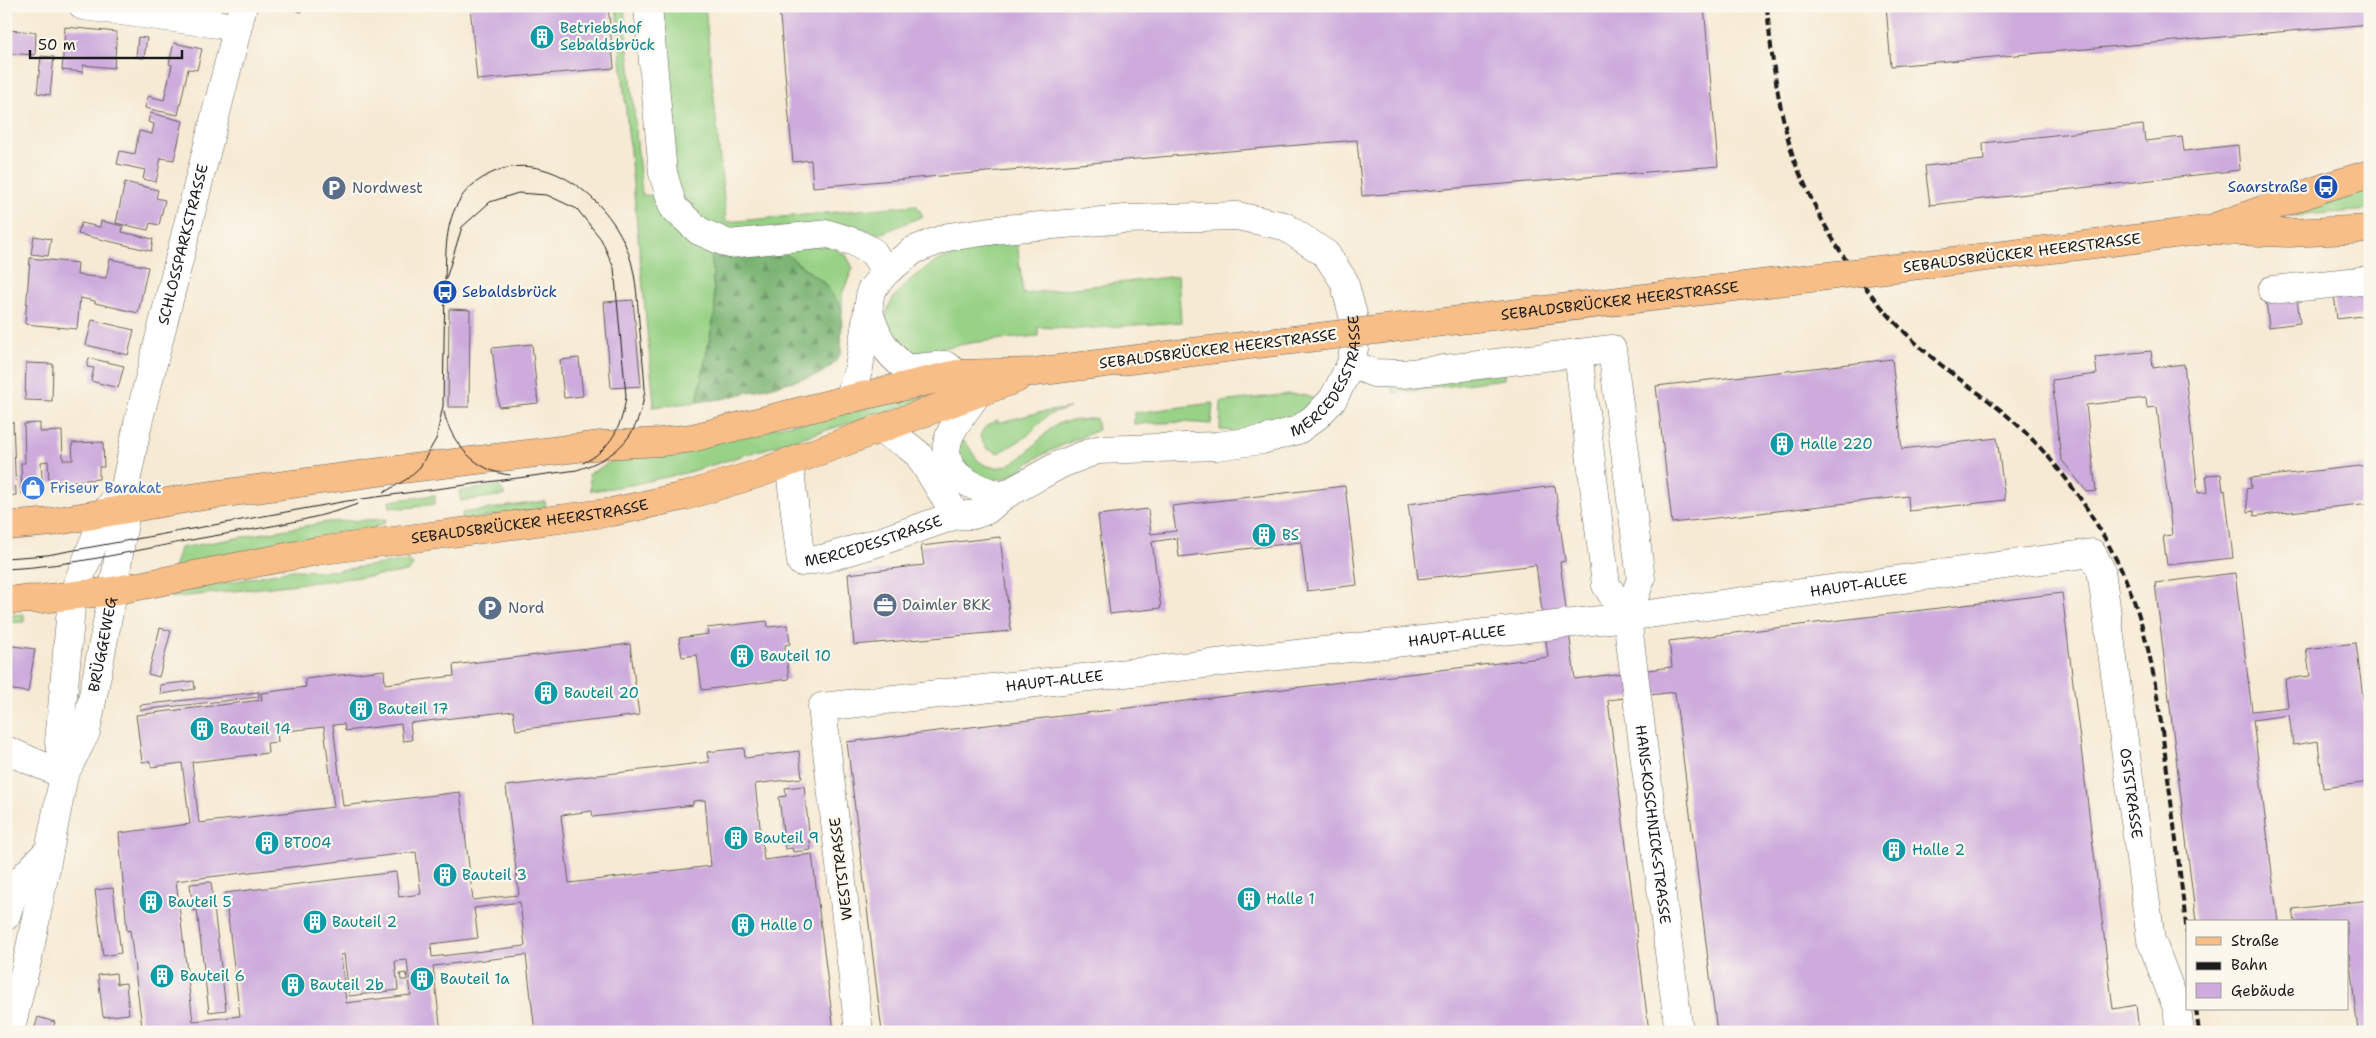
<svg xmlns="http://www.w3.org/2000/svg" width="2376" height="1038" viewBox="0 0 2376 1038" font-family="'Shantell Sans',sans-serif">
	<defs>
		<pattern id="forest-firs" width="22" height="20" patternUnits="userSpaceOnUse" patternTransform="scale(1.25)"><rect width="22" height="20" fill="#7ab473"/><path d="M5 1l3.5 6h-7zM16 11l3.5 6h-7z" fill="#63925e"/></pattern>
	</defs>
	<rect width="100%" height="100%" fill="#fbf7ec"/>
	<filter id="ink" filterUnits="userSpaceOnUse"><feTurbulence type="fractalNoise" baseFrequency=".02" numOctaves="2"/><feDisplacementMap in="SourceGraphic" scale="10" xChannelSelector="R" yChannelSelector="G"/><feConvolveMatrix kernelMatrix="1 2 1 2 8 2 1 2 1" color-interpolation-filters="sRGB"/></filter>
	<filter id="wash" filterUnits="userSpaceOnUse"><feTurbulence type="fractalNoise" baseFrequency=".0096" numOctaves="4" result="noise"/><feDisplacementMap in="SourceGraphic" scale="20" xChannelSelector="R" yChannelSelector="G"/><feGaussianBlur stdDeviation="1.12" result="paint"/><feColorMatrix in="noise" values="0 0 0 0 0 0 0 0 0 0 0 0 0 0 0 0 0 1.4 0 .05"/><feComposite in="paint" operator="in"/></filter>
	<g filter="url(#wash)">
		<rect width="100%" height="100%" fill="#f6ead4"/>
		<path fill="#98d286" stroke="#5a7751" d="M616 6H624L642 195 660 196 711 247 715 311 697 402 652 407 654 403Z
			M657 6H705L726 222 916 205 923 216 880 234 849 225H819L729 232 709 224 684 201 676 179Z
			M2370 184V210L2292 216 2291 213Z
			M1017 241 1023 294 1178 276 1181 322 1079 329 1038 327V336C993 340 951 343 909 357 903 348 890 336 887 326 879 297 926 265 949 256 970 248 995 246 1017 241Z
			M829 246 846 255 853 268 842 294V309L824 283 778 248Z
			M1504 372V379L1394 393 1390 384Z
			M1290 394 1304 395 1314 399C1298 417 1272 430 1248 432 1239 432 1229 430 1220 430L1221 402Z
			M927 395 928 397 912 404 689 472 630 485 591 491 589 474 618 458 639 456Z
			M1213 403 1211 424 1183 422 1134 424V413Z
			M1070 408 1048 415 1026 437 999 453 987 449 980 437C982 427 989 424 998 420V423L1037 413Z
			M1096 418 1098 430C1080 438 1062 445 1044 454 1017 468 1008 488 974 477L957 451 960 440C971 443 971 455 980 462 1010 482 1036 440 1055 425L1062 422Z
			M499 486 505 495 461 501 459 491Z
			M435 495V504L405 508 390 507 389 501Z
			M545 501 546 509 463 520 462 513Z
			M386 519 385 523 361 534 173 572 180 548 328 522Z
			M404 561 411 562 413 566 407 572 170 598V594L291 570 333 571Z
			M24 614V622L6 623V615Z"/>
		<path fill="url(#forest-firs)" stroke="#4b6848" d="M711 247 778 248 824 283 842 309 841 353 833 365 818 375 721 399 697 402 715 311Z"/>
		<g id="blocks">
			<path fill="#cdacdd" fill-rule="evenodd" d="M281 6H302L301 12Z
				M389 6H407V9L389 12Z
				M470 6H608L614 68 477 80Z
				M779 6H1704L1718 166 1362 196 1357 140 813 187 811 160 793 162Z
				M1886 6H2370V24L1891 66Z
				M65 27 117 32 114 68 83 65V72L62 70Z
				M6 30 36 32 35 55 6 53Z
				M138 37 147 38 144 58 136 57Z
				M174 43 202 49 197 70 188 69 178 115 145 108 148 96 164 100 172 65 169 64Z
				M41 56 54 57 50 95 37 93Z
				M150 113 183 121 174 160 161 158 156 182 143 179 145 170 117 164 120 151 135 154 139 131 152 134 154 124 148 122Z
				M2143 125 2145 141 2182 137 2184 151 2238 145 2240 170 1930 205 1925 166 1984 160 1983 143Z
				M125 182 158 190 156 198 165 200 159 225 150 223 148 230 116 223Z
				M101 221 123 226 122 232 153 239 151 251 78 234 81 223 100 227Z
				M34 236 51 239 48 256 31 254Z
				M30 258 78 263 77 275 106 278 110 259 148 267 138 313 95 303V301L80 298 77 329 25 324Z
				M2366 290 2368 302 2370 301V315L2337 319 2334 294Z
				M2297 298 2300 323 2269 327 2266 301Z
				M633 300 641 386 611 388 604 302Z
				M449 309 470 310 469 407H448Z
				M92 320 134 330 128 355 86 345Z
				M532 344 538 403 499 407 492 348Z
				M2151 351 2153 368 2184 364 2198 493 2208 492 2206 475 2221 474 2223 491 2225 490 2233 558 2167 565 2163 536 2172 535 2157 407 2147 408 2146 398 2086 405 2096 491 2087 492 2061 459 2052 380 2097 374 2095 357Z
				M89 358 124 366 118 388 91 381 94 368 87 367Z
				M579 358 583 396 564 398 560 360Z
				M1892 359 1902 449 1997 438 2005 500 1909 511 1908 496 1672 523 1656 386Z
				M26 363 53 364 52 401 25 400Z
				M6 388 9 389V423L13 422 16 495 6 496Z
				M40 423V432L62 431 63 460H73L72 443 103 442 104 467H99V479L49 483 48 461 41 462 43 493 22 494 21 463H25L24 424Z
				M2370 465V503L2254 516V511L2248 512 2246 489 2251 488 2250 478Z
				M1345 486 1357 585 1307 591 1301 542 1179 557 1177 538 1152 542 1161 608 1110 614 1098 515 1148 509 1151 534 1176 531 1172 506Z
				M1555 486 1565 561 1560 562 1575 679 1672 667 1669 641 2062 593 2113 1009 2136 1005 2139 1032H1717L1675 692 1608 700 1649 1032H882L847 742 1548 657 1536 565 1418 579 1408 504Z
				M1000 537 1011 631 854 645 848 574 924 565 921 546Z
				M2235 573 2252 711 2288 707 2285 679 2310 676 2306 649 2356 643 2370 753V782L2323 788 2318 741 2293 745 2289 715 2253 720 2278 922H2196L2155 583Z
				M767 621 768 627 788 625 790 644 785 645 789 679 702 690 697 655 682 657 679 638 708 634 707 628Z
				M160 628 171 631 159 677 148 674Z
				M630 644 639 715 516 730 513 711 410 723 412 740 403 741 401 724 345 731 344 724 333 725 343 806 460 792 473 900 498 897 519 895 506 786 709 762 707 752 744 748 745 758 799 751 802 778 755 784 764 860 812 854 834 1032H535L526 955 433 966 441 1032H114L142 1027 130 930 127 931 119 833 190 824 182 763 151 767 150 761 142 762 136 715 262 700 261 693 306 687 305 679 384 670 385 684 454 676 453 665ZM324 727 334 807 199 823 192 762 268 753 267 743 278 742 277 732ZM705 800 711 866 569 883 561 815 592 811 593 817 693 805V801ZM416 852 421 894 399 897 396 872 225 893 240 1016 193 1021 176 881ZM520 902 525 946 432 957 431 944 478 938 474 908ZM344 954 349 996 398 990 395 961 407 960 411 995 346 1003 341 955Z
				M6 645 35 649 28 692 6 689Z
				M194 681 195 689 161 694 160 685Z
				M259 692V697L140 710V705Z
				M804 786 811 850 793 852 792 848 785 849 779 797 786 796 785 788Z
				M211 882 226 1010 209 1012 197 910 193 911 190 884Z
				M113 888 121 953 103 956 95 890Z
				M2370 900V1032H2358L2349 954 2347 955V922H2295L2293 909Z
				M116 973 117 984 126 983 129 1014 103 1017 98 975Z
				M406 973 407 980H401L400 974Z
				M38 1017 55 1022 52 1032 34 1030Z"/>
		</g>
	</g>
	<g filter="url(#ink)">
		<use href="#blocks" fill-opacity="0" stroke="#68645c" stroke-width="1"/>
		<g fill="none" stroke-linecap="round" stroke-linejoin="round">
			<defs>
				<g id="minor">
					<path d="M83 6 218 24 237 29"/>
					<path d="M648 6 663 173 673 207 699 231 729 244 829 234 854 242 873 252 886 272"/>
					<path d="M2272 290 2370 280"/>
					<path d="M868 308C876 336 884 351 907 369L945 365 958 374"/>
					<path id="s1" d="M1578 353 1606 585 1627 617 1679 1032"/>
					<path d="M1351 364 1374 373 1403 374 1612 349 1641 579 1627 617"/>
					<path d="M977 394C968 408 953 424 948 440 938 475 976 489 1003 496"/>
					<path d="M877 429 904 443 918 454 956 515"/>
					<path id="s2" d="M789 462 801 562 826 558 876 543 956 515H973L987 510 1003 496 1061 464 1097 450 1217 446 1262 440 1298 430 1317 416 1333 399 1351 364 1355 343 1353 315 1344 281 1326 254 1284 226 1237 216 1126 219 1004 229 948 237 914 250 886 272 871 290 859 368 849 399"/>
					<path d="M6 750 64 775"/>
					<path d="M64 775 59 742 72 597 105 514 118 495"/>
					<path d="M6 916 16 885 49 850"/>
					<path id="s3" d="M10 1032 29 953 64 775 86 732 113 591 126 510V482L138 423 243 6"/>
					<path id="s4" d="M859 1032 822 707 1627 617 2092 553 2101 570 2151 940 2177 1008 2180 1032"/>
				</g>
				<g id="major">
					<path d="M2218 226 2326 187 2370 174"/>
					<path d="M2103 243 2205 230 2289 233 2370 229"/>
					<path d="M6 526 52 522 190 498 379 472 601 445 661 442 692 438 849 399 958 374 1035 372 1184 353"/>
					<path id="s5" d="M6 600 40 599 113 591 317 551 612 512 685 496 760 473 1016 379"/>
				</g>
			</defs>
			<use href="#minor" stroke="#68645c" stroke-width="29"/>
			<use href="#major" stroke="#68645c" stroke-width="29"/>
			<use href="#minor" stroke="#fff" stroke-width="28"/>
			<use href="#major" stroke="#f7be88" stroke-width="28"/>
			<path stroke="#1c1c1c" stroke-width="1" d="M444 412C451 444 477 472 510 475
				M383 493 407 479 420 467 436 439 443 406 445 282 462 227 490 202 518 193 547 195 577 209 601 239 614 268 626 396C623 424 611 450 583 463
				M6 558 47 555 347 501 577 470C620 456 639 435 645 390 644 368 641 345 639 322 637 296 636 269 625 244 603 194 540 145 486 176 476 182 467 188 461 198 444 223 446 254 445 282
				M6 569C72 566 137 550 202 538 252 529 310 522 358 504"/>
			<path stroke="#1c1c1c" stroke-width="4" stroke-dasharray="8 4" stroke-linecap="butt" d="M1767 6C1771 56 1778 105 1792 153 1795 165 1801 176 1806 187 1836 255 1882 317 1940 364 1963 383 1989 399 2011 419 2055 458 2090 508 2116 559 2150 625 2158 698 2167 770 2174 825 2181 879 2187 934
				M2196 1009 2199 1032"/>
			<defs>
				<g id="major-bridge">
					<path id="s6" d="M1184 353 2103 243"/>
				</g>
			</defs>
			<use href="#major-bridge" stroke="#68645c" stroke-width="29" stroke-linecap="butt"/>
			<use href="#major-bridge" stroke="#f7be88" stroke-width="28"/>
		</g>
	</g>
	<defs>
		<symbol id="building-disc" viewBox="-11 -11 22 22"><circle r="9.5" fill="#0f9aa8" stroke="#fbf7ec"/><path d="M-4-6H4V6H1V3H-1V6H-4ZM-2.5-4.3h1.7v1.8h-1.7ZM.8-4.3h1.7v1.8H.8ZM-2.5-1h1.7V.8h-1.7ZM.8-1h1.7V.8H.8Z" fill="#fff"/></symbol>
		<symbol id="bus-disc" viewBox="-11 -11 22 22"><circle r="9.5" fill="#1a4fb4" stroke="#fbf7ec"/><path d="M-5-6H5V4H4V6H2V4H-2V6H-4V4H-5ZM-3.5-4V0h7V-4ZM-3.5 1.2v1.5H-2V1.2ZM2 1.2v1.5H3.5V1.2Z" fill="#fff"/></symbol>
		<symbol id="parking-disc" viewBox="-11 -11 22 22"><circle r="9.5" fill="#5c6f8a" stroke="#fbf7ec"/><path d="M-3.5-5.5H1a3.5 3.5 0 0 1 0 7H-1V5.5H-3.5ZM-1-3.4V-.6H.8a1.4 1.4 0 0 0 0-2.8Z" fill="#fff"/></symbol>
		<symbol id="shop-disc" viewBox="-11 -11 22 22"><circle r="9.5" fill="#3f7fe0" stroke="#fbf7ec"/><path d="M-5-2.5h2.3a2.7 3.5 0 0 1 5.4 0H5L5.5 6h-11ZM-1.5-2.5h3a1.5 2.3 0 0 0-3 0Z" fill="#fff"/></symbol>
		<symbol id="office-disc" viewBox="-11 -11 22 22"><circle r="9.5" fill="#5c6f8a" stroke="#fbf7ec"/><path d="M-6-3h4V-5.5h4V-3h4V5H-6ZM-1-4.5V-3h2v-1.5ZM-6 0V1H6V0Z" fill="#fff"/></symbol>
	</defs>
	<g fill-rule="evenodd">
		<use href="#building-disc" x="528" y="23" width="28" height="28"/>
		<use href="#bus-disc" x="2312" y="173" width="28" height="28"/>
		<use href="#parking-disc" x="320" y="174" width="28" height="28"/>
		<use href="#bus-disc" x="431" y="278" width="28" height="28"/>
		<use href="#building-disc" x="1768" y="430" width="28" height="28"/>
		<use href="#shop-disc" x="19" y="474" width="28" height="28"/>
		<use href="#building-disc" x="1250" y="521" width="28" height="28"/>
		<use href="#office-disc" x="871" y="591" width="28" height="28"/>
		<use href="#parking-disc" x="476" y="594" width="28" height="28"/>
		<use href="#building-disc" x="728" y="642" width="28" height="28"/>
		<use href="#building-disc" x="532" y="679" width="28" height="28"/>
		<use href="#building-disc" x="347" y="695" width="28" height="28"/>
		<use href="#building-disc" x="188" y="715" width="28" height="28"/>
		<use href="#building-disc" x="722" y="824" width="28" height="28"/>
		<use href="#building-disc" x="253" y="829" width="28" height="28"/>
		<use href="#building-disc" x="1880" y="836" width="28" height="28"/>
		<use href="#building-disc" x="431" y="861" width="28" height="28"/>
		<use href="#building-disc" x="1235" y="885" width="28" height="28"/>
		<use href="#building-disc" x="137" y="888" width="28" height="28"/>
		<use href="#building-disc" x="301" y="908" width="28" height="28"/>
		<use href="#building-disc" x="729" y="911" width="28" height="28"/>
		<use href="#building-disc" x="148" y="962" width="28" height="28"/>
		<use href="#building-disc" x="408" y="965" width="28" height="28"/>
		<use href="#building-disc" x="279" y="971" width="28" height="28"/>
	</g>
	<g text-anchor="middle" stroke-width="4.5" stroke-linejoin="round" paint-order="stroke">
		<g font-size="15" fill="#0d838f" stroke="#fbf7ec" text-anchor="start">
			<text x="560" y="33">Betriebshof<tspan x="560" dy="17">Sebaldsbrück</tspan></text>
			<text x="1800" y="449">Halle 220</text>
			<text x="1282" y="540">BS</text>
			<text x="760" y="661">Bauteil 10</text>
			<text x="564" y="698">Bauteil 20</text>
			<text x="378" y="714">Bauteil 17</text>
			<text x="220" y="734">Bauteil 14</text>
			<text x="754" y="843">Bauteil 9</text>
			<text x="284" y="848">BT004</text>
			<text x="1912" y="855">Halle 2</text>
			<text x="462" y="880">Bauteil 3</text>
			<text x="1266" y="904">Halle 1</text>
			<text x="168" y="907">Bauteil 5</text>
			<text x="332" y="927">Bauteil 2</text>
			<text x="760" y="930">Halle 0</text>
			<text x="180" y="981">Bauteil 6</text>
			<text x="440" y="984">Bauteil 1a</text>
			<text x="310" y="990">Bauteil 2b</text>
		</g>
		<g font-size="15" fill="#164399" stroke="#fbf7ec" text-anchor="end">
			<text x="2308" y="192">Saarstraße</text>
			<text x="462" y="297" text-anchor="start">Sebaldsbrück</text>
		</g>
		<g font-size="15" fill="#4e5e75" stroke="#fbf7ec" text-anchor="start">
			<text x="352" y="193">Nordwest</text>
			<text x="902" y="610">Daimler BKK</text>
			<text x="508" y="613">Nord</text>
		</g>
		<g font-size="15" fill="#1c1c1c" stroke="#fbf7ec">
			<text dy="5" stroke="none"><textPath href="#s3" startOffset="809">SCHLOSSPARKSTRASSE</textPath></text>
			<text transform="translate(2022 253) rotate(-7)" y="5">SEBALDSBRÜCKER HEERSTRASSE</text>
			<text dy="5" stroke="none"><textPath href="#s6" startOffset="439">SEBALDSBRÜCKER HEERSTRASSE</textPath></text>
			<text transform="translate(1218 349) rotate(-7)" y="5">SEBALDSBRÜCKER HEERSTRASSE</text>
			<text dy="5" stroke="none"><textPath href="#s2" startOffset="688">MERCEDESSTRASSE</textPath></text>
			<text dy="5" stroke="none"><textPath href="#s5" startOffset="530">SEBALDSBRÜCKER HEERSTRASSE</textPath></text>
			<text dy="5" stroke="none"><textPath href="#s2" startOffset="176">MERCEDESSTRASSE</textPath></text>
			<text dy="5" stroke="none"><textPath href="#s4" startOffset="1371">HAUPT-ALLEE</textPath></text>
			<text dy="5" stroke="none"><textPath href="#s4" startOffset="966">HAUPT-ALLEE</textPath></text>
			<text dy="5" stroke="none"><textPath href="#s3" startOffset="400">BRÜGGEWEG</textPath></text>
			<text dy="5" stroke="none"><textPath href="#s4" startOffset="561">HAUPT-ALLEE</textPath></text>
			<text dy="5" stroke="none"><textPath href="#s4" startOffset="1851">OSTSTRASSE</textPath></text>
			<text dy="5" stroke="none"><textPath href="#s1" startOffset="481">HANS-KOSCHNICK-STRASSE</textPath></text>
			<text transform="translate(841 869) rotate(-97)" y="5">WESTSTRASSE</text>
		</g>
		<g font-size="15" fill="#366cbe" stroke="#fbf7ec" text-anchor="start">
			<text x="50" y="493">Friseur Barakat</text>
		</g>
	</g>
	<rect width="2376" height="1038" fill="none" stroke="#fbf7ec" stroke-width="25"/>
	<rect x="2186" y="920" width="162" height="90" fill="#fbf7ec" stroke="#a29f99"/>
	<rect x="2196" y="937" width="25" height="8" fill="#f7be88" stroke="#a29f99"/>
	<text x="2231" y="946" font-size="15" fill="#1c1c1c">Straße</text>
	<rect x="2196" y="962" width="25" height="8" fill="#1c1c1c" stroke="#a29f99"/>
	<text x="2231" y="970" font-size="15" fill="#1c1c1c">Bahn</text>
	<rect x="2196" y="983" width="25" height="15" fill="#cdacdd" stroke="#a29f99"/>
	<text x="2231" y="996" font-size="15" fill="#1c1c1c">Gebäude</text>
	<path d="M30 50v8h152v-8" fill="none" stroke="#1c1c1c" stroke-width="2.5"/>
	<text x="38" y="50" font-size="15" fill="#1c1c1c" stroke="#fbf7ec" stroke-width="4" paint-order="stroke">50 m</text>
</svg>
